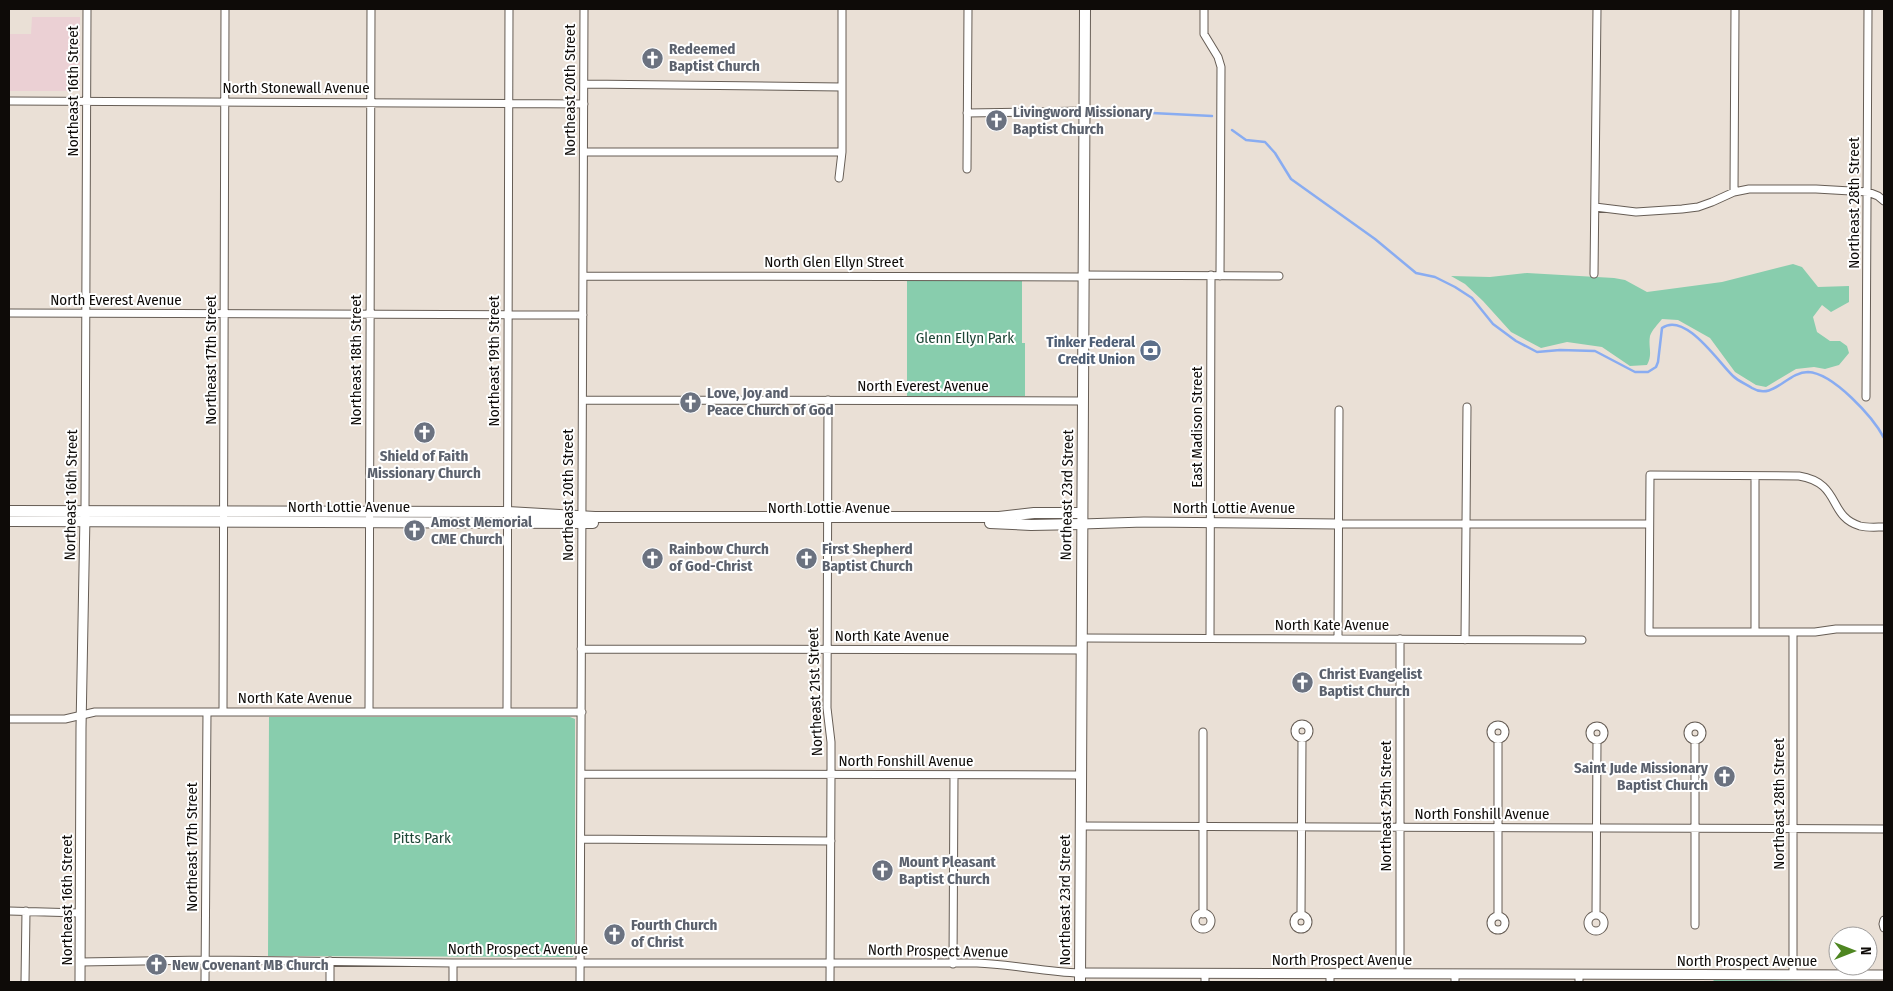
<svg xmlns="http://www.w3.org/2000/svg" width="1893" height="991" viewBox="0 0 1893 991" font-family="'Fira Sans Condensed',sans-serif">
	<rect width="100%" height="100%" fill="#eae0d6"/>
	<path fill="#ebd0d4" d="M32 17H80V91H9V34H31Z"/>
	<path fill="#88cdad" d="M1793 264 1802 267 1818 287 1849 286V302L1831 312 1822 305 1813 317 1817 332 1830 341H1840L1847 346 1849 353 1839 365 1825 369 1814 367 1796 369 1766 387 1756 385 1735 372 1710 338 1678 320 1662 319C1658 324 1652 330 1650 336 1648 347 1653 354 1647 365L1630 366 1602 347 1567 342 1541 348 1511 332 1483 301 1465 284 1451 276 1490 277 1527 273 1614 278 1625 280 1647 292 1722 282Z
		M907 281H1022V343H1025V396H907Z
		M269 717H570L575 719V950L573 957 268 956Z
		M1715 979H1719L1822 981V982H1712Z"/>
	<g fill="none" stroke-linecap="round" stroke-linejoin="round">
		<path stroke="#89acf1" stroke-width="2.5" d="M1132 112 1212 116
			M1232 130 1246 140 1265 142 1275 153 1291 179 1375 239 1416 273 1435 277 1455 287 1472 298 1493 324 1516 341 1537 352 1560 350 1595 351 1635 372H1648L1656 367 1658 362 1662 328C1685 311 1719 363 1733 376 1738 381 1746 384 1752 388 1773 401 1787 372 1808 372 1833 373 1873 417 1884 438"/>
		<defs>
			<path id="minor" d="M1204 9V34L1218 57 1221 67 1220 276
				M584 84 841 87
				M9 101 584 104
				M967 113 1085 111
				M584 152H842
				M967 169 968 9
				M839 178 842 152V9
				M1734 192 1735 9
				M1595 207 1636 212 1682 209 1698 207 1712 202 1734 192 1749 189H1816L1868 192 1878 196 1884 201
				M1594 274 1597 9
				M1084 275 1279 276
				M584 276 1084 277
				M9 313 583 315
				M1866 397 1868 9
				M583 400 1083 401
				M828 400 827 708 831 742V774L830 982
				M85 511 87 9
				M1338 524H1649
				M1884 527C1877 527 1868 528 1860 526 1827 516 1842 483 1799 476L1650 475 1649 632H1815L1836 629H1884
				M1755 632V476
				M1082 638 1582 640
				M1210 638 1211 275
				M1338 639 1339 410
				M1465 640 1467 407
				M581 649 1082 650
				M223 712 225 9
				M369 712 371 9
				M507 712 509 9
				M9 719H65L95 712H582
				M1295 731a7 7 0 1 1 14 0a7 7 0 1 1-14 0Z
				M1491 732a7 7 0 1 1 14 0a7 7 0 1 1-14 0Z
				M1590 733a7 7 0 1 1 14 0a7 7 0 1 1-14 0Z
				M1688 733a7 7 0 1 1 14 0a7 7 0 1 1-14 0Z
				M1203 732V914
				M581 774 1081 775
				M1081 826 1884 829
				M581 839 831 841
				M9 911 80 913
				M1195 921a8 8 0 1 1 16 0a8 8 0 1 1-16 0Z
				M1294 922a7 7 0 1 1 14 0a7 7 0 1 1-14 0Z
				M1301 915 1302 739
				M1498 915V739
				M1596 915 1597 740
				M1588 923a8 8 0 1 1 16 0a8 8 0 1 1-16 0Z
				M1491 923a7 7 0 1 1 14 0a7 7 0 1 1-14 0Z
				M1884 920 1883 924 1884 928
				M1695 925V740
				M80 962 205 960 453 963H977C1011 964 1045 972 1080 973
				M453 963V982
				M953 964 954 775
				M1400 973V639
				M1793 975V633
				M25 982 26 911
				M205 982 207 712
				M330 982V961
				M580 982 584 9
				M1205 982V973
				M1330 982V974
				M1455 982V974
				M1579 982V975"/>
			<path id="tertiary" d="M1082 524 1144 522 1338 524
				M1080 973 1884 975
				M80 982 81 728 85 515"/>
			<path id="secondary" d="M9 511 507 512 595 517H999L1034 513H1082
				M9 521 593 523
				M990 523 1031 525 1082 524"/>
			<path id="primary" d="M1080 982 1085 9"/>
		</defs>
		<use href="#minor" stroke="#665d55" stroke-width="9"/>
		<use href="#tertiary" stroke="#665d55" stroke-width="11"/>
		<use href="#secondary" stroke="#665d55" stroke-width="12"/>
		<use href="#primary" stroke="#665d55" stroke-width="12"/>
		<use href="#minor" stroke="#fff" stroke-width="7"/>
		<use href="#tertiary" stroke="#fff" stroke-width="9"/>
		<use href="#secondary" stroke="#fff" stroke-width="10"/>
		<use href="#primary" stroke="#fff" stroke-width="10"/>
	</g>
	<defs>
		<symbol id="church-disc" viewBox="-11 -11 22 22"><circle r="9.5" fill="#6b7280" stroke="#fff"/><path d="M-1.2-6h2.4v3.5h3.3v2.4h-3.3V6h-2.4V-.1h-3.3v-2.4h3.3Z" fill="#fff"/></symbol>
		<symbol id="bank-disc" viewBox="-11 -11 22 22"><circle r="9.5" fill="#5c6f8a" stroke="#fff"/><path d="M-6-4H6V4H-6ZM0-2.3a2.3 2.3 0 1 0 0 4.6a2.3 2.3 0 1 0 0-4.6Z" fill="#fff"/></symbol>
	</defs>
	<g fill-rule="evenodd">
		<use href="#church-disc" x="640" y="46" width="25" height="25"/>
		<use href="#church-disc" x="984" y="108" width="25" height="25"/>
		<use href="#bank-disc" x="1138" y="338" width="25" height="25"/>
		<use href="#church-disc" x="678" y="390" width="25" height="25"/>
		<use href="#church-disc" x="412" y="420" width="25" height="25"/>
		<use href="#church-disc" x="402" y="518" width="25" height="25"/>
		<use href="#church-disc" x="640" y="546" width="25" height="25"/>
		<use href="#church-disc" x="794" y="546" width="25" height="25"/>
		<use href="#church-disc" x="1290" y="670" width="25" height="25"/>
		<use href="#church-disc" x="1712" y="764" width="25" height="25"/>
		<use href="#church-disc" x="870" y="858" width="25" height="25"/>
		<use href="#church-disc" x="602" y="922" width="25" height="25"/>
		<use href="#church-disc" x="144" y="952" width="25" height="25"/>
	</g>
	<g text-anchor="middle" stroke-width="4" stroke-linejoin="round" paint-order="stroke">
		<g font-size="15" font-weight="bold" fill="#5b616d" stroke="#fff" text-anchor="start">
			<text x="669" y="54">Redeemed<tspan x="669" dy="17">Baptist Church</tspan></text>
			<text x="1013" y="117">Livingword Missionary<tspan x="1013" dy="17">Baptist Church</tspan></text>
			<text x="707" y="398">Love, Joy and<tspan x="707" dy="17">Peace Church of God</tspan></text>
			<text x="424" y="461" text-anchor="middle">Shield of Faith<tspan x="424" dy="17">Missionary Church</tspan></text>
			<text x="431" y="527">Amost Memorial<tspan x="431" dy="17">CME Church</tspan></text>
			<text x="669" y="554">Rainbow Church<tspan x="669" dy="17">of God-Christ</tspan></text>
			<text x="822" y="554">First Shepherd<tspan x="822" dy="17">Baptist Church</tspan></text>
			<text x="1319" y="679">Christ Evangelist<tspan x="1319" dy="17">Baptist Church</tspan></text>
			<text x="1708" y="773" text-anchor="end">Saint Jude Missionary<tspan x="1708" dy="17">Baptist Church</tspan></text>
			<text x="899" y="867">Mount Pleasant<tspan x="899" dy="17">Baptist Church</tspan></text>
			<text x="631" y="930">Fourth Church<tspan x="631" dy="17">of Christ</tspan></text>
			<text x="172" y="970">New Covenant MB Church</text>
		</g>
		<g font-size="15" fill="#0e0b08" stroke="#fff">
			<text x="296" y="93">North Stonewall Avenue</text>
			<text transform="translate(570 90) rotate(-90)" y="5">Northeast 20th Street</text>
			<text transform="translate(73 91) rotate(-90)" y="5">Northeast 16th Street</text>
			<text transform="translate(1854 203) rotate(-90)" y="5">Northeast 28th Street</text>
			<text x="834" y="267">North Glen Ellyn Street</text>
			<text x="116" y="305">North Everest Avenue</text>
			<text transform="translate(211 360) rotate(-90)" y="5">Northeast 17th Street</text>
			<text transform="translate(356 360) rotate(-90)" y="5">Northeast 18th Street</text>
			<text transform="translate(494 361) rotate(-90)" y="5">Northeast 19th Street</text>
			<text x="923" y="391">North Everest Avenue</text>
			<text transform="translate(1197 427) rotate(-90)" y="5">East Madison Street</text>
			<text transform="translate(71 495) rotate(-89)" y="5">Northeast 16th Street</text>
			<text transform="translate(568 495) rotate(-90)" y="5">Northeast 20th Street</text>
			<text transform="translate(1067 495) rotate(-89)" y="5">Northeast 23rd Street</text>
			<text x="349" y="512">North Lottie Avenue</text>
			<text x="829" y="513">North Lottie Avenue</text>
			<text x="1234" y="513">North Lottie Avenue</text>
			<text x="1332" y="630">North Kate Avenue</text>
			<text x="892" y="641">North Kate Avenue</text>
			<text transform="translate(815 692) rotate(-92)" y="5">Northeast 21st Street</text>
			<text x="295" y="703">North Kate Avenue</text>
			<text x="906" y="766">North Fonshill Avenue</text>
			<text transform="translate(1779 804) rotate(-90)" y="5">Northeast 28th Street</text>
			<text transform="translate(1386 806) rotate(-90)" y="5">Northeast 25th Street</text>
			<text x="1482" y="819">North Fonshill Avenue</text>
			<text transform="translate(192 847) rotate(-90)" y="5">Northeast 17th Street</text>
			<text transform="translate(67 900) rotate(-90)" y="5">Northeast 16th Street</text>
			<text transform="translate(1065 900) rotate(-90)" y="5">Northeast 23rd Street</text>
			<text x="518" y="954">North Prospect Avenue</text>
			<text transform="translate(938 951) rotate(1)" y="5">North Prospect Avenue</text>
			<text x="1342" y="965">North Prospect Avenue</text>
			<text x="1747" y="966">North Prospect Avenue</text>
		</g>
		<g font-size="15" fill="#1e4636" stroke="#fff">
			<text x="965" y="343">Glenn Ellyn Park</text>
			<text x="422" y="843">Pitts Park</text>
		</g>
		<g font-size="15" font-weight="bold" fill="#4e5e75" stroke="#fff" text-anchor="end">
			<text x="1135" y="347">Tinker Federal<tspan x="1135" dy="17">Credit Union</tspan></text>
		</g>
	</g>
	<rect width="1893" height="991" fill="none" stroke="#0e0b08" stroke-width="20"/>
	<g transform="translate(1853 951) rotate(90)"><circle r="24" fill="#ffffff" stroke="#9f9d9c"/>
	<path d="M0-4L9 19L0 12L-9 19Z" fill="#4e8621"/>
	<text y="-8" font-size="14" font-weight="bold" text-anchor="middle" fill="#0e0b08">N</text>
	</g>
</svg>
